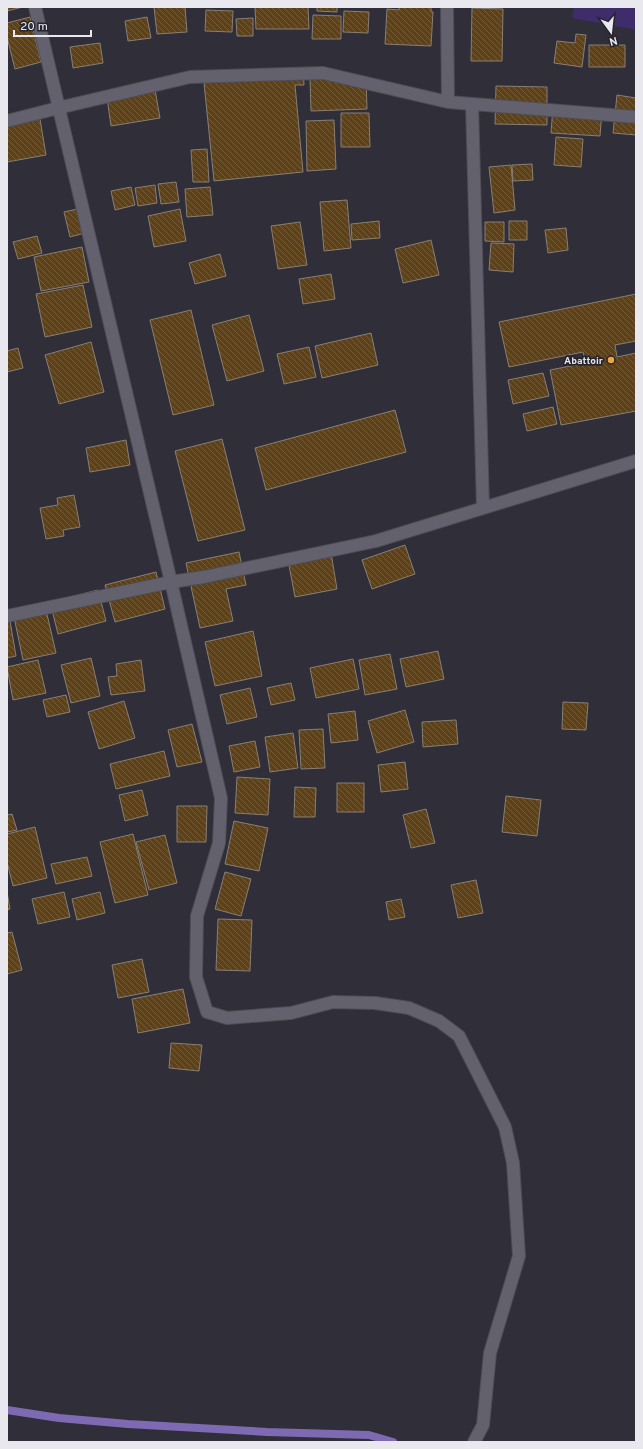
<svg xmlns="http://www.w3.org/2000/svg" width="643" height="1449" viewBox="0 0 643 1449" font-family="Overpass,sans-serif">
	<defs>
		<pattern id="building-back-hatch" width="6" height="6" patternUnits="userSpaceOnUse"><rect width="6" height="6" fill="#5d4119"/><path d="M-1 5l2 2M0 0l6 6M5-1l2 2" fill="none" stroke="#745c3b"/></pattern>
	</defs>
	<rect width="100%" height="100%" fill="#302e39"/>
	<path fill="#3f2c6a" d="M574 7H636V30L572 18Z"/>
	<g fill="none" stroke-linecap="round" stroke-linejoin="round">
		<path stroke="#7d6ab3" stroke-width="8" d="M7 1410 59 1418 128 1424 267 1432 369 1435 393 1442"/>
	</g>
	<path fill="url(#building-back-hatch)" stroke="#887f74" d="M7 7H23L7 11Z
		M154 7H185L187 32 157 34Z
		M255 7H308L309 29H256Z
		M317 7H337V12L317 11Z
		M399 7H431V12H433L431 46 385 44 387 9 399 10Z
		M472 8 503 9 502 61H471Z
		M206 10 233 11 232 32 205 31Z
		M344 11 369 12 368 33 343 32Z
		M313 15 341 16V39H312Z
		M30 17 41 62 15 69 7 37V23Z
		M147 17 151 38 128 41 125 21Z
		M253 18V36H237L236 19Z
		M576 34 586 35 582 67 554 63 557 41 575 43Z
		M100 43 103 63 73 68 70 47Z
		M589 45H625V67H589Z
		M303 68 304 85H295L303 172 214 181 204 83 279 76Z
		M366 77 367 109 311 111 310 78Z
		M154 84 160 118 111 126 106 91Z
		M496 86 547 87V125L495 124Z
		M617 95 636 98V135L613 133Z
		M553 107 602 110 600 136 551 133Z
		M341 113H369L370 147H341Z
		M40 119 46 155 7 162V125Z
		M334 120 336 169 307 171 306 121Z
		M556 137 583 139 581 167 554 165Z
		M207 149 209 182H193L191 150Z
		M532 164 533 180 513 181 512 165Z
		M511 165 515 210 494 213 489 167Z
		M176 182 179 202 161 204 158 184Z
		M155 185 157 203 138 206 135 188Z
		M131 187 135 205 115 210 111 191Z
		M210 187 213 215 187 217 185 189Z
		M347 200 351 248 324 251 320 202Z
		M86 207 92 231 70 237 64 212Z
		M180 209 186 241 154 247 148 216Z
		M379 221 380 238 352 240 351 224Z
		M509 221H527V240H509Z
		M300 222 307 265 278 269 271 226Z
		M485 222H504V242L485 241Z
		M566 228 568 250 548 253 545 230Z
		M37 236 42 253 18 259 13 242Z
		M431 240 439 275 403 283 395 249Z
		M491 243 514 244 513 272 489 270Z
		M82 247 89 282 41 291 34 257Z
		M220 254 226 276 195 284 189 263Z
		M331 274 335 299 303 304 299 279Z
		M83 285 92 327 45 337 36 294Z
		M636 294V341L615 345 617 357 636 353V411L561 425 550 370 586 363 583 352 509 367 499 322Z
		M191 310 214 405 173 415 150 320Z
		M249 315 264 371 227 381 212 325Z
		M371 333 378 365 322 378 315 346Z
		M91 342 104 392 59 404 45 355Z
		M309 347 316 377 284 384 277 354Z
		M18 348 23 368 7 372V351Z
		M543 373 549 396 513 404 508 380Z
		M553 407 557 424 527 431 523 414Z
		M395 410 406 452 266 490 255 448Z
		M222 439 245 530 198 541 175 451Z
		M126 440 130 465 90 472 86 448Z
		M74 495 80 527 63 530 64 536 46 539 40 508 58 505 57 498Z
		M405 545 415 574 372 589 362 560Z
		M239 552 246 585 226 589 233 621 200 628 186 563Z
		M331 553 337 589 295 597 288 560Z
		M156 572 165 609 115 622 105 585Z
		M98 590 106 621 58 634 50 602Z
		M46 610 56 653 23 660 14 617Z
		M10 621 16 656 7 658V622Z
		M253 631 262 676 215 686 205 642Z
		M438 651 444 679 406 687 400 659Z
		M390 654 397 689 365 695 359 660Z
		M91 658 100 696 71 703 61 665Z
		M353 659 359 689 316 698 310 668Z
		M38 660 46 693 13 700 7 667Z
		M141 660 145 691 111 695 108 677 117 676 116 664Z
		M291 683 295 700 271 705 267 688Z
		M250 688 257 717 227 724 220 695Z
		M66 695 70 712 47 717 43 700Z
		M124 701 135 738 99 749 88 712Z
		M563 702 588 703 586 730 562 729Z
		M405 710 414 742 377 753 368 721Z
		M355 711 358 740 331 743 328 714Z
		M456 720 458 744 423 747 422 722Z
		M192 724 202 762 177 767 168 730Z
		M323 729 325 768 301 769 299 730Z
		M293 733 298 768 270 772 265 737Z
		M255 741 260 767 234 772 229 746Z
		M164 751 170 776 116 789 110 764Z
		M405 762 408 789 381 792 378 765Z
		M237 777 270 779 268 815 235 813Z
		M337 783H364V812H337Z
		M295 787 316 788 315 817H294Z
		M142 790 148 815 125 821 119 795Z
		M506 796 541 800 537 836 502 832Z
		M177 806H207L206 842H177Z
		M426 809 435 843 411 848 403 815Z
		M12 814 17 830 7 832V815Z
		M234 821 268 828 259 871 225 864Z
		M35 827 47 878 13 886 7 862V834Z
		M133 834 148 895 115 903 100 842Z
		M165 835 177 883 149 890 136 842Z
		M87 857 92 876 56 884 51 864Z
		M225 872 251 879 241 916 215 909Z
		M476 880 483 913 458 918 451 885Z
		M7 892 10 909 7 910Z
		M64 892 70 917 38 924 32 899Z
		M100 892 105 913 77 920 72 899Z
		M401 899 405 917 389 920 386 902Z
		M218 919 252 920 250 971 216 970Z
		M12 932 22 970 7 974V933Z
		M142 959 149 992 118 998 112 965Z
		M183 989 190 1023 138 1033 132 999Z
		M171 1043 202 1045 199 1071 169 1068Z"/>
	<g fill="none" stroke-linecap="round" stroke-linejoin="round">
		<defs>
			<path id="lane" d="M171 582 221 798 219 843 197 916 196 977 207 1012 227 1018 291 1013 333 1002 375 1003 409 1008 439 1021 459 1036 505 1127 513 1163 519 1256 490 1353 483 1425 474 1442"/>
			<path id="street" d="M447 7 448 102
				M472 104 483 508
				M7 121 58 108 190 77 323 73 448 102 636 117
				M171 582 204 577 376 541 636 461
				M7 616 171 582 35 7"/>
		</defs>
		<use href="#lane" stroke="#4e4d56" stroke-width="14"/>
		<use href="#street" stroke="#4e4d56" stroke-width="14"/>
		<use href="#lane" stroke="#64616e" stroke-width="12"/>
		<use href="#street" stroke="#64616e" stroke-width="12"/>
	</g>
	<circle fill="#eea73d" stroke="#26242f" stroke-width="1.5" cx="611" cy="360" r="4"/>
	<g text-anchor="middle" stroke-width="3.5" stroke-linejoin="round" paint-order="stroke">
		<g font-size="10" font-weight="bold" fill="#e9e8ef" stroke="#26242f" text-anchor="end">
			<text x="603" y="364">Abattoir</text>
		</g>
	</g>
	<rect width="643" height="1449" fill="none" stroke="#e9e8ef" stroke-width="16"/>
	<g transform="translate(611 32) rotate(165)" stroke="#26242f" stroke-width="3" paint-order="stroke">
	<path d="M0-3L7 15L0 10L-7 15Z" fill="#e9e8ef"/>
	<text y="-6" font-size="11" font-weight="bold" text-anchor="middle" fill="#e9e8ef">N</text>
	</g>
	<path d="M14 30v6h77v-6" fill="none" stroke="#e9e8ef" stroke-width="2"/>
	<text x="20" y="30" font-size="12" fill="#e9e8ef" stroke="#26242f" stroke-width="3" paint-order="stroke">20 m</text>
</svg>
